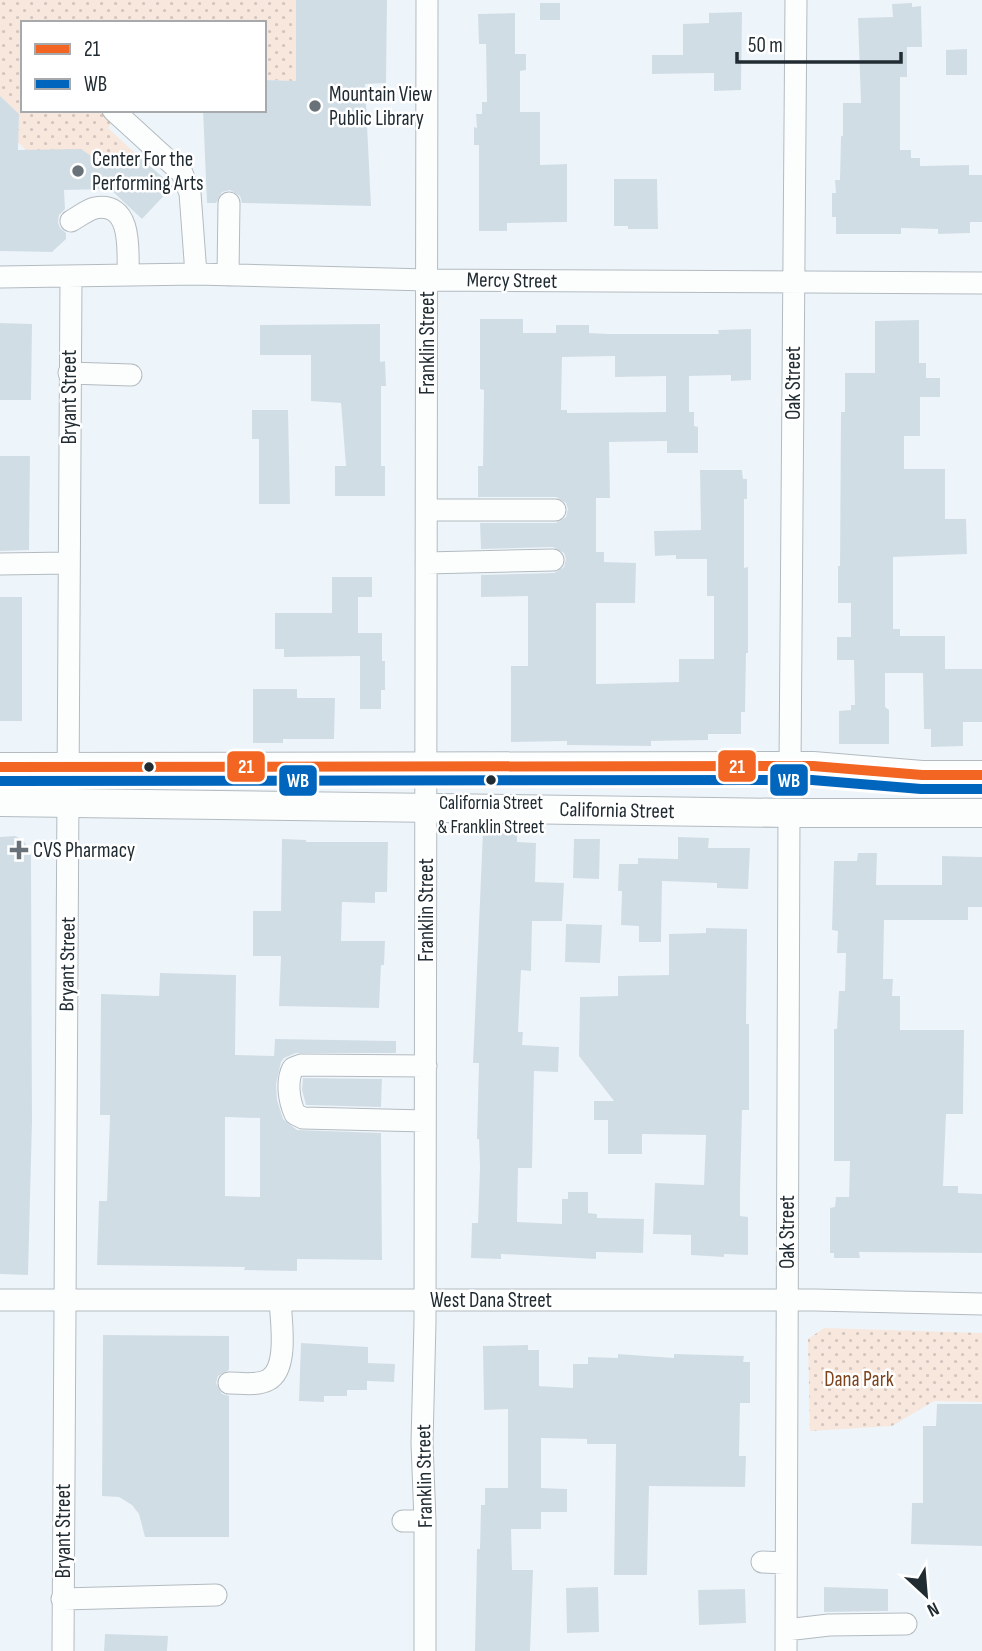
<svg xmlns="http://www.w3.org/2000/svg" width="982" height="1651" viewBox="0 0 982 1651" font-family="'Sofia Sans Condensed',sans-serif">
	<defs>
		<pattern id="park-dots" width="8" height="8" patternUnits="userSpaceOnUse" patternTransform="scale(1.75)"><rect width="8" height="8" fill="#f7e7dd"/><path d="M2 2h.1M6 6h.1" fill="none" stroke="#d3c6be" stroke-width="1.8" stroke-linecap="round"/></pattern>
	</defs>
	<rect width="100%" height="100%" fill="#eef5fa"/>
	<path fill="url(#park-dots)" d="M0 0H296V81L264 80V23H23V110H137L118 115 108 128 137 155 91 156 26 150 18 142 19 114 0 96Z
		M824 1328 982 1333V1402L934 1401 892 1426 810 1431 808 1339Z"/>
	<path fill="#d1dde5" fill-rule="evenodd" d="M296 0H387L386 83 365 84 371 206 242 203 240 196 230 190 222 192 216 203H207L203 110H264V80L296 81Z
		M540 3H560V20H540Z
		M912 3V7L921 6 922 47H907V77H900V150H911V158H920V166L969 165V175H982V222H970V233L938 234V229L901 228V234H836V217H832V193H836L835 180H840L841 136H843V103H861L858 18 893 17 892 4Z
		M742 12 741 90 714 91V73L652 74V55H683V24L709 23V13Z
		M515 13V54H526V70L520 71V112H540V165L567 164V222L507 223V231H479V145H474V127L477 128 476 114H482V102H487L486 44H479L478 14Z
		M967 49V75H946V50Z
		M0 96 19 114 18 150 81 149 91 156 137 155 173 186 142 219 110 189 64 190 65 209 59 215 58 222 60 228 66 233V239L52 252 0 251Z
		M614 179H657L658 229H628V226H614Z
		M480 319H523V333H556V325H589V333L608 334H719L718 330 751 329V380L731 381V375L689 376V412H694V426L698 427V453H667V441L609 442 610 498H596V552H604V562L636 563 635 603H596V684L679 682V659H714V596H707V559H676V555L655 556 654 531 701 530 700 470H742L743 479H747V499H744V568L748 567V653H746L745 712H741V734H708V740L651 741V746L567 745V741L511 742V666H528V596L481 597V575L554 573 564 567 566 559 564 553 553 547 481 549 480 523H556L566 517 568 509 566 503 556 497H478V466H483L484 390 480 389ZM615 356V377L666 376V412L567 413V410H561L562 357Z
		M919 320V363H926V378H940V397H920V436H904V469H945V519H966L967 554 893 557V629H900V636H945V669H982V722H963V746L931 747V729H924L923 673H885V707L889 710V744H839V711L851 710V705H855L854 660H837V637H851V603H838V566H840L841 412H845V373H875V321Z
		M0 323 32 324 31 400H0Z
		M380 324V362L385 361 386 386H381V466H385V496H335V466H346L341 403 311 401V355H260V325Z
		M252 410H288L290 504H259V439H252Z
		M0 456H30L29 550 0 551Z
		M332 577H372V597H358V633H382V661H385V690H381V709H360V656L284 657V649H275V613H332Z
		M0 597H22V721H0Z
		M253 689H297V698H335L334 739H283V743H253Z
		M483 831 517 833V842L536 843 535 882 564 883 562 921H532L531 971 521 970 518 1032H523L522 1045 559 1047 558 1072 534 1071 532 1168H518L517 1222 562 1224V1199H568V1192H588V1213L597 1214V1218L644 1219 643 1253 596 1252V1259L501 1254V1259L471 1258 472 1223H478L480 1167 479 1139H477L479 1063H473Z
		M15 836 23 840 31 853 32 1122 28 1275 0 1274V837Z
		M678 837 709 838 708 848H750L748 889 717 888V883L662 881 661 942H639V926L621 925 622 891H618L619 864H638V858L678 859Z
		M282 839 306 840V842H388L387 892H375V903L342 902 341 941H385L384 965H381L379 1008 279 1006 281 956H253V911H281Z
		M574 839H600L599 879 573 878Z
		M858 853H877L876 885H942V856L982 857V907H968V920H884L883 979H893L892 996H900V1030H964L963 1114H946L943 1186H958V1193L982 1194V1253L859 1252 860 1258H834V1253H830V1208L835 1207 836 1197H849L850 1161H834V1029H837L839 991H845L846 953H837L838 931 832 930 834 861H857Z
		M566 924 602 925 600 963 565 962Z
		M706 928 747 929 746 1024H749V1110H742L740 1193V1216L748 1217V1255L724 1254V1257L691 1255V1235L653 1234 655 1183 704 1185 706 1135 642 1134V1154H608V1120H594V1101H614L579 1056 580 997 618 996V976L669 975V934L706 933Z
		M160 973 236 975 235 1055 274 1056 275 1039 396 1041V1053H296L284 1058 281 1062 276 1084 277 1100 283 1119 297 1130 381 1133 382 1260 297 1259V1271L244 1270 245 1267 97 1265 99 1201H107L110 1115H100L101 994 159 996ZM225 1117 260 1118V1197L225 1196Z
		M303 1078 382 1079 381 1107 306 1105 302 1090Z
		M103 1335 229 1336V1370L218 1376 216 1383 222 1394 229 1396V1537H145L139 1514 132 1505 119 1497 102 1496Z
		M301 1343 368 1347V1363L395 1364 394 1382 367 1381V1390H347V1396H324V1402L299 1401Z
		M528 1345V1350H539V1386L573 1388V1364H588V1357L618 1358V1354L674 1358V1354L744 1356 743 1362H750V1403H740L739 1456H746L745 1487 649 1486 647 1575H614L616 1444H587V1439L541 1438V1488L567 1489V1512H541V1529H511L512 1570H533L530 1651H475L477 1549H480L481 1505H485V1488H508V1409L484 1410 483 1346Z
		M937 1404H982V1546L911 1544 912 1503H923V1426H936Z
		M598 1587 599 1632 567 1633 566 1588Z
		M824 1587 888 1589V1611L824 1612Z
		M745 1589 746 1623 699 1625 698 1590Z
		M105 1634 168 1636 167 1651H104Z"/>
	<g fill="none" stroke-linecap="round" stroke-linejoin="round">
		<defs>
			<path id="minor" d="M113 110 182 173 190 193 196 274
				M71 221C78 217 87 210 95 208 133 201 128 252 128 275
				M228 275 229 203
				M0 277 196 274 427 280 982 283
				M69 373 131 375
				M427 510H555
				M426 563 553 560
				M0 564 68 563
				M790 766 796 0
				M425 1121 303 1118 295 1114C289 1101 286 1081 293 1068L301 1065 426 1066
				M0 1300H815L982 1304
				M229 1383C241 1383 257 1386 268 1380 289 1369 281 1321 280 1300
				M403 1521H425
				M762 1562 785 1563
				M62 1599 216 1595
				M786 1630 829 1625 906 1624
				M63 1651 71 277
				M425 1651V1521L422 1443 425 1322 427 0
				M786 1651 789 813"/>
			<path id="major" d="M0 767 813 766 922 775H982
				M0 802 789 813H982"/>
		</defs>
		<use href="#minor" stroke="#b3bbc0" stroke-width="23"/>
		<use href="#major" stroke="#b3bbc0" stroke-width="30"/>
		<use href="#minor" stroke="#fcfefe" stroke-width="21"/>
		<use href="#major" stroke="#fcfefe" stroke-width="28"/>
		<defs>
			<path id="bus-1" d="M0 767 813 766 922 775H982"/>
			<path id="bus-2" d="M0 781 812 780 921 789H982"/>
		</defs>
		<use href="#bus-1" stroke="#fff" stroke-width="16"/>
		<use href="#bus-2" stroke="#fff" stroke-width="16"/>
		<use href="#bus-1" stroke="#f26522" stroke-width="10"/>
		<use href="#bus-2" stroke="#0065bd" stroke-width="10"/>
	</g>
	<g fill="#687278" stroke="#fff" stroke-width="2.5">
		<circle cx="315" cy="106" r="7"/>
		<circle cx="78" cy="171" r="7"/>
		<path d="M15.5 839.5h7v7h7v7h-7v7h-7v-7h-7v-7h7z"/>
	</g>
	<g fill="#202b32" stroke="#fff" stroke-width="2.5">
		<circle cx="149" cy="767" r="6"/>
		<circle cx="491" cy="780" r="6"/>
	</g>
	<g text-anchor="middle" stroke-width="5" stroke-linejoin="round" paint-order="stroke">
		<g font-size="19" fill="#202b32" stroke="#fff">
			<text x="491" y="809">California Street<tspan x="491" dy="24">&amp; Franklin Street</tspan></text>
		</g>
		<g font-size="21" fill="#202b32" stroke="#fff" text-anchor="start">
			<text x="329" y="101">Mountain View<tspan x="329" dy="24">Public Library</tspan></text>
			<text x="92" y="166">Center For the<tspan x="92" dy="24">Performing Arts</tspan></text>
			<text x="33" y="857">CVS Pharmacy</text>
		</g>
		<g font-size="21" fill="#202b32" stroke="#fff">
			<text transform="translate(512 280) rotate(1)" y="7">Mercy Street</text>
			<text transform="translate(427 343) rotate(-90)" y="7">Franklin Street</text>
			<text transform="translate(793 383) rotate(-90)" y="7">Oak Street</text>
			<text transform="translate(69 397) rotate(-90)" y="7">Bryant Street</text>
			<text transform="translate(617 810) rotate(1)" y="7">California Street</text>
			<text transform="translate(426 910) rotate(-90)" y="7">Franklin Street</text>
			<text transform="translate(67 964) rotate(-89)" y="7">Bryant Street</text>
			<text transform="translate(787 1232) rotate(-90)" y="7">Oak Street</text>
			<text x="491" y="1307">West Dana Street</text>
			<text transform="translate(424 1476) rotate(-91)" y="7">Franklin Street</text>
			<text transform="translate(63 1531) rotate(-90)" y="7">Bryant Street</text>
		</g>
		<g font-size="21" fill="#7d431c" stroke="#fff">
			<text x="859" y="1386">Dana Park</text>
		</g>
	</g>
	<g stroke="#fff" stroke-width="2.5">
		<rect x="717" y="749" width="40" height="34" rx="7" fill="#f26522"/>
		<rect x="226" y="750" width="40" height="33" rx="7" fill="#f26522"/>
		<rect x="769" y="763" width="40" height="34" rx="7" fill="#0065bd"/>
		<rect x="278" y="764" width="40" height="33" rx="7" fill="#0065bd"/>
	</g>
	<g font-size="19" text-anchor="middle" font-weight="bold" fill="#fff">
		<text x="737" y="773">21</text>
		<text x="246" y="773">21</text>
		<text x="789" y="787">WB</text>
		<text x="298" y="787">WB</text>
	</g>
	<rect x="21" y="21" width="245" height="91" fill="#ffffff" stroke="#a6aaad" stroke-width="2"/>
	<rect x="35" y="44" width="35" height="10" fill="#f26522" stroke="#a6aaad" stroke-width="2"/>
	<text x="84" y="56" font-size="21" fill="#202b32">21</text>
	<rect x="35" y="79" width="35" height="10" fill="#0065bd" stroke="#a6aaad" stroke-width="2"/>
	<text x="84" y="91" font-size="21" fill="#202b32">WB</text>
	<g transform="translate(926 1595) rotate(154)" stroke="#ffffff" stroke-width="5" paint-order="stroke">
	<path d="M0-5L12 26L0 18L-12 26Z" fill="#202b32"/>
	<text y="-10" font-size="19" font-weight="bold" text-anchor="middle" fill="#202b32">N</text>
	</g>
	<path d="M737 52v10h164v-10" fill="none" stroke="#202b32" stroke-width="3.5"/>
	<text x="748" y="52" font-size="21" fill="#202b32" stroke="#ffffff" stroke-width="5" paint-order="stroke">50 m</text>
</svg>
